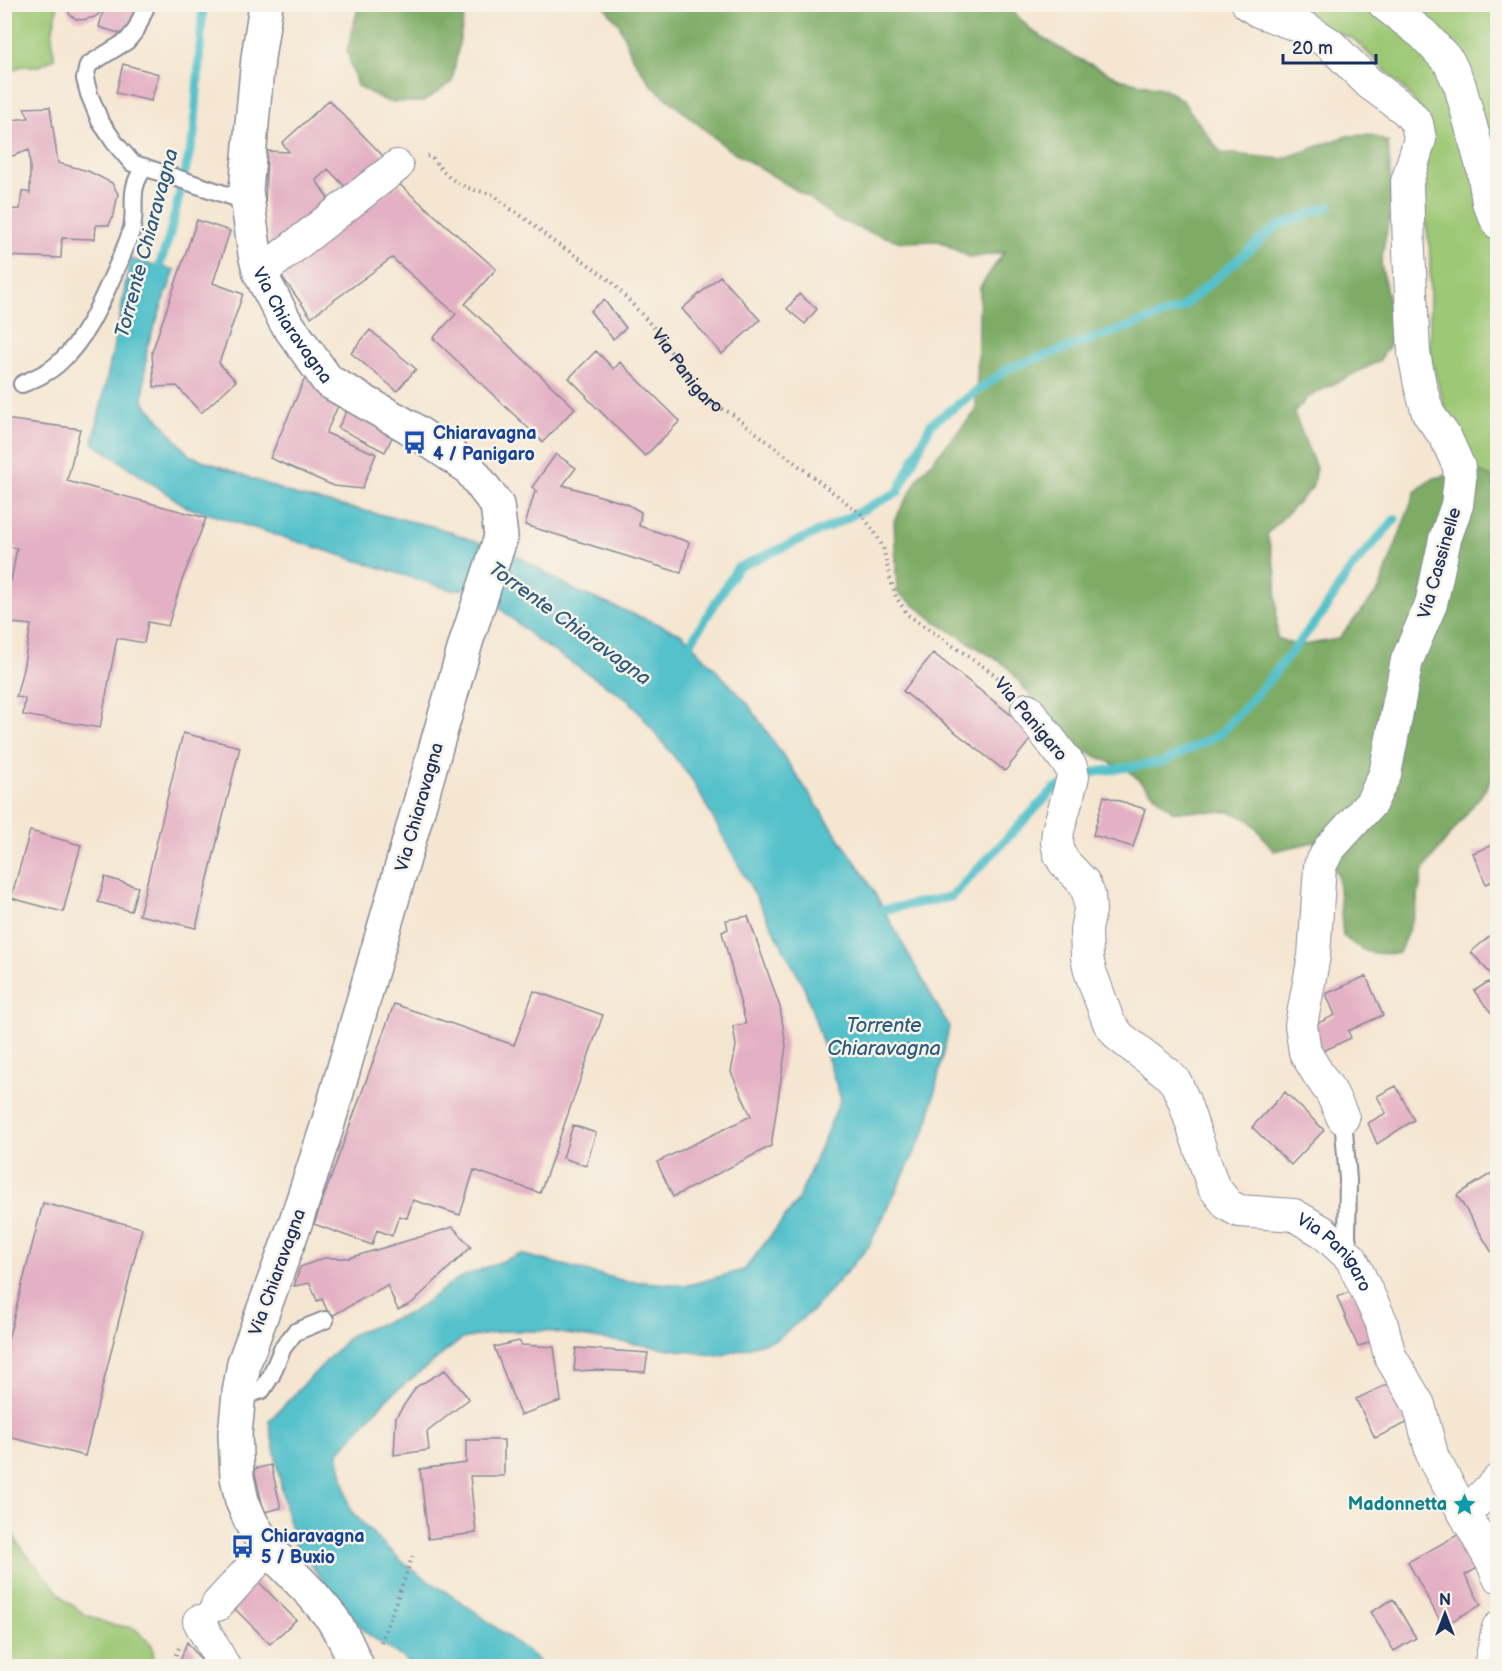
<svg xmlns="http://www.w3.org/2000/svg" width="1502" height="1671" viewBox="0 0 1502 1671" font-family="'Balsamiq Sans',sans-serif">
	<rect width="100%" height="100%" fill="#f7f3e8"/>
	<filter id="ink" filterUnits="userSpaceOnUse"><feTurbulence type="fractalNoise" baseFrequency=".0167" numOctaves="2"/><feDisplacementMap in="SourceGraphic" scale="12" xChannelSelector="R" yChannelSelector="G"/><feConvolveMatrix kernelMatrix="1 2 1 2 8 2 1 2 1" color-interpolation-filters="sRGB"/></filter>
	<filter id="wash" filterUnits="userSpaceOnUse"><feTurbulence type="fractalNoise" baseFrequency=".008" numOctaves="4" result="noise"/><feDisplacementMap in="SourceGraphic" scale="24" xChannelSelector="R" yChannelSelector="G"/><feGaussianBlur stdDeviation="1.35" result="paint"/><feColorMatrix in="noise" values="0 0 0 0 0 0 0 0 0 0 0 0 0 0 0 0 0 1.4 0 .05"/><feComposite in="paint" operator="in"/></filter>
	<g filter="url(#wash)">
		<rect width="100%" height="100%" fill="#f5e6d1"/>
		<path fill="#9dc875" stroke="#5c7c6a" stroke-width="1.5" d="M5 4 58 5 52 34 54 58 40 66H21L5 74Z
			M1270 5H1497V579L1485 535 1496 497 1472 469 1446 413 1430 355V251L1425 216 1426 117 1406 91 1354 39 1278 11Z
			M4 1515 18 1544 65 1600 86 1615 109 1624 134 1628 152 1645 155 1666H5Z"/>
		<path fill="#7eac66" stroke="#4c6e62" stroke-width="1.5" d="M359 5H472L465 11 452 82 423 102H388L357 86 347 51Z
			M603 5H1007L1031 30 1067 53 1123 80 1165 89 1182 100 1221 153 1282 159 1347 136 1369 135 1388 142 1392 202 1381 263 1393 324 1390 345 1379 361 1308 397 1294 413 1316 468 1312 488 1267 534 1276 573 1277 638 1298 646 1338 639 1379 590 1415 492 1431 479 1472 469 1492 477 1496 497 1485 535 1497 579V769L1484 791 1423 870 1415 913 1399 953C1371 955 1365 954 1343 936L1338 875 1314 842 1274 851 1250 820 1231 812 1172 811 1128 770 1069 745 1007 666 936 622 897 592 894 521 920 475 976 411 980 287 1004 252 971 258 939 241 902 242 869 232 836 219 808 197 728 149 652 86 632 57 619 24Z"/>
		<path fill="#54c1cb" stroke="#387894" stroke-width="1.5" d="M130 259 175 270 147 347 143 401 189 455 298 496 436 527 519 557 576 591 682 634 748 704 865 876 949 1027 927 1127 869 1246 812 1311 777 1339 719 1356 546 1331H504L462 1339 386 1399 338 1453 350 1510 375 1536 407 1566 473 1610 536 1658 543 1666H415L365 1632 296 1547 286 1512 269 1421 351 1335 412 1312 457 1279 520 1254 625 1281 689 1285 744 1270 797 1202 841 1099 805 989 754 893 691 778 629 700 538 641 477 588 451 590 187 507 93 443 120 317Z"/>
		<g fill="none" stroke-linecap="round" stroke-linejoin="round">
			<path stroke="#54c1cb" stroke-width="9" d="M156 276 169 237 194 135 203 4
				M685 652 737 568 831 526 898 492 931 424 1009 368 1180 309 1276 227 1330 206
				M1080 777 1089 773 1163 762 1220 734 1265 685 1324 611 1350 570 1395 519
				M871 912 951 897 1054 789 1062 786"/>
		</g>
		<g id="blocks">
			<path fill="#e4b1c4" d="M65 4H103L100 13 95 17 82 20 76 19 70 15Z
				M105 4H139L128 36 99 27Z
				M123 64 159 74 151 101 116 93Z
				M329 100 386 159 351 193 328 169 316 180 335 209 272 251 265 206 267 151 289 152 282 143Z
				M50 107 58 163 88 171 112 183 118 194 114 214 109 225H96L95 239 62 238 61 258 4 256V210L20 209 22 191 30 193V167L29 150 4 159V121L29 118 24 108Z
				M399 184 496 269 465 304 575 408 543 442 433 338 456 314 392 258 311 317 278 271Z
				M197 220 230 231 213 283 243 294 219 363 236 381 201 413 177 386 154 387 152 352Z
				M720 276 760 320 722 354 682 309Z
				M799 294 817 309 805 324 787 309Z
				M604 300 626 328 613 339 590 311Z
				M370 330 416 369 397 391 351 353Z
				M596 351 614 369 620 362 680 421 645 456 586 397 587 396 569 378Z
				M305 378 343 395 326 433 376 454 362 489 334 486 270 458Z
				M351 403 397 427 385 452 338 428Z
				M4 419 80 429 67 481 206 518 181 583 168 626 148 622 144 643 117 638 100 728 23 715 25 698 16 697 23 669 31 625 11 623 12 618H4V580L11 581 17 548 4 546Z
				M556 454 576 468 563 485 627 504 641 512 639 526 689 542 681 573 525 525 535 491 538 492 532 487Z
				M933 653 1035 734 1005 771 903 691Z
				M183 733 240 747 196 928 139 915Z
				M1104 796 1145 809 1133 847 1093 835Z
				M30 831 81 845 63 912 11 898Z
				M1495 844 1498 852V879L1486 884 1473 853Z
				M105 877 138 887 131 911 98 902Z
				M748 916 780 1007 786 1046 771 1146 673 1197 657 1162 751 1116 731 1072 736 1046 733 1026 746 1024 722 932 728 929 726 920Z
				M1498 929V982L1471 952Z
				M1366 976 1383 1015 1348 1031 1351 1038 1319 1053 1308 1028 1335 1015 1326 994Z
				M1488 982 1498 995V1011L1493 1015 1474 991Z
				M534 991 603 1015 540 1193 474 1170 460 1215 413 1200 407 1218 399 1216 392 1236 377 1230 372 1245 314 1224 394 1004 514 1045Z
				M1396 1086 1414 1120 1377 1144 1368 1123 1386 1113 1377 1096Z
				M1285 1092 1324 1130 1291 1165 1252 1127Z
				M573 1125 596 1133 586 1166 563 1158Z
				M1495 1171 1498 1175V1254L1494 1256 1457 1195Z
				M43 1203 142 1228 85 1456 4 1436V1355Z
				M453 1227 471 1247 412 1303 398 1310 387 1285 330 1317 322 1299 317 1301 310 1283 294 1286 300 1267 324 1258H349Z
				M1359 1288 1379 1338 1358 1347 1337 1297Z
				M519 1341 522 1345 554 1347 561 1401 520 1415 494 1347Z
				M576 1348 648 1353 645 1372 596 1370 574 1371Z
				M445 1370 469 1399 427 1432 429 1450 394 1455 396 1417 416 1387Z
				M1394 1381 1413 1420 1375 1438 1356 1399Z
				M466 1440H504V1476H470L476 1533 428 1539 420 1469 466 1463Z
				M271 1465 281 1508 264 1512 254 1469Z
				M1465 1531 1483 1565 1465 1575 1481 1605 1443 1626 1408 1562Z
				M253 1576 296 1620 270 1644 227 1601Z
				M1393 1599 1416 1638 1394 1651 1371 1612Z
				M187 1642 205 1665 204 1666H178Z"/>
		</g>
	</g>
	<g filter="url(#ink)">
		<use href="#blocks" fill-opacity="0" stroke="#888a98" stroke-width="1.5"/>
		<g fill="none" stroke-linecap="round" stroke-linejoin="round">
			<defs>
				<path id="service" d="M147 4 136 30 127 41 88 65 85 79 89 94 100 121 115 143 132 163 248 202
					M22 384C36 378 50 372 61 361 87 337 101 302 115 271 121 257 128 243 132 228 137 204 127 190 145 167
					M1343 1118 1348 1180 1347 1236 1350 1254
					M238 1398 262 1390 271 1376 282 1349 295 1332 325 1320"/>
				<g id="minor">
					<path d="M1248 4 1258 11 1307 29 1330 44 1369 83 1406 110 1417 123 1420 139 1407 182 1409 251 1414 353 1420 385 1428 413 1446 438 1459 467 1460 480 1457 505 1445 539 1431 604 1407 660 1385 774 1371 803 1329 849 1320 866 1314 956 1301 1025 1305 1052 1317 1072 1332 1094 1343 1118"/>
					<path d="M1384 4 1423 34 1449 62 1460 86 1483 170 1488 202 1498 223"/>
					<path d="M260 273 397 166"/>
					<path id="s2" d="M1027 709 1071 767 1073 777 1058 831 1057 842 1059 853 1064 862 1084 883 1089 895 1090 910 1086 930 1087 957 1090 971 1109 1023 1120 1037 1167 1073 1176 1083 1184 1101 1213 1186 1228 1205 1239 1211 1294 1215 1323 1232 1351 1258 1381 1321 1390 1356 1419 1405 1433 1458 1493 1564 1498 1576"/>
					<path d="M1465 1514 1498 1480"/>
					<path d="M217 1605 268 1549"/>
					<path d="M199 1621 224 1666"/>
					<path d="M1490 1666 1498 1628"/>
				</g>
				<g id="tertiary">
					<path id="s3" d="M266 4 258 58 246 190 255 254 260 273 285 321 328 381 409 427 468 467 497 505 501 537 467 639 327 1127 296 1221 244 1363 239 1393 235 1434 237 1477 242 1501 252 1524 268 1549 312 1594 332 1618 345 1640 357 1666"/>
				</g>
			</defs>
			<use href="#service" stroke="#888a98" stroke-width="20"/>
			<use href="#minor" stroke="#888a98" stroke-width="34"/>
			<use href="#tertiary" stroke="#888a98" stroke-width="36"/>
			<g stroke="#888a98" stroke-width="4" stroke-dasharray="1.5 4.5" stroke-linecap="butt">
				<path id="s1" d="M427 156 432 157 439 167 450 178 465 187 494 195 508 207 529 221 551 240 581 259 611 281 654 328 695 386 710 402 732 414 861 514 874 531 883 547 890 578 896 597 908 615 994 674 1007 686"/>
				<path d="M381 1642 413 1555"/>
				<path d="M171 1666 179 1648"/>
			</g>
			<use href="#service" stroke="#fff" stroke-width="16"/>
			<use href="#minor" stroke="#fff" stroke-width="32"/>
			<use href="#tertiary" stroke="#fff" stroke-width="33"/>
		</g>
	</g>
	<defs>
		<symbol id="bus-bare" viewBox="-9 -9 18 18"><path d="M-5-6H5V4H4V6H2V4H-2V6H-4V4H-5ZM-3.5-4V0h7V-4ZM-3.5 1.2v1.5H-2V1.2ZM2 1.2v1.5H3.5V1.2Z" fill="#1a4fb4" stroke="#f7f3e8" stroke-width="2.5" paint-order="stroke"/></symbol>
		<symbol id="sight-bare" viewBox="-9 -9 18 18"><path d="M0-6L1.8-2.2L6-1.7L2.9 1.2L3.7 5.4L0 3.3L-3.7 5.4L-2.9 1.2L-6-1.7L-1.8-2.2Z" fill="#0f9aa8" stroke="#f7f3e8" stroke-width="2.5" paint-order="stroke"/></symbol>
	</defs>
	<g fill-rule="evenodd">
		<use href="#bus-bare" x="398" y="426" width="33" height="33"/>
		<use href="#sight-bare" x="1448" y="1488" width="33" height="33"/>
		<use href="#bus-bare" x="226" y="1530" width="33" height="33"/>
	</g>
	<g text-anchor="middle" stroke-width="5" stroke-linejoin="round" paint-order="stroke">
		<g font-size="18" fill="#1b2f5e" stroke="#f7f3e8">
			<text dy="6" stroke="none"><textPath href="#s3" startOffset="333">Via Chiaravagna</textPath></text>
			<text dy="6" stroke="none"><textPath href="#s1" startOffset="344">Via Panigaro</textPath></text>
			<text transform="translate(1439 563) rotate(-74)" y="6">Via Cassinelle</text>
			<text transform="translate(1031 719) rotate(50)" y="6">Via Panigaro</text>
			<text transform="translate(419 807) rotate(-74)" y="6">Via Chiaravagna</text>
			<text dy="6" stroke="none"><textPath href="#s2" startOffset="694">Via Panigaro</textPath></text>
			<text transform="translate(277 1272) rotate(-70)" y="6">Via Chiaravagna</text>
		</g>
		<g font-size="18" font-weight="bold" fill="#164399" stroke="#f7f3e8" text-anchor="start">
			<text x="433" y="439">Chiaravagna<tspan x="433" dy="21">4 / Panigaro</tspan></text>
			<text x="261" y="1542">Chiaravagna<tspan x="261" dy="21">5 / Buxio</tspan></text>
		</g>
		<g font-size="18" font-weight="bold" fill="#0d838f" stroke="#f7f3e8" text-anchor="end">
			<text x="1447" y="1510">Madonnetta</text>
		</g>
		<g font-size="20" font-style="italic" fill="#2c5b7f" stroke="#f7f3e8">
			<text transform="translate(146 243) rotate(-75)" y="7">Torrente Chiaravagna</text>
			<text transform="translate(570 623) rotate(36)" y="7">Torrente Chiaravagna</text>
			<text x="884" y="1032">Torrente<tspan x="884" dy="23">Chiaravagna</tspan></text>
		</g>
	</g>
	<rect width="1502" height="1671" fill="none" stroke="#f7f3e8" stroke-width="24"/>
	<g transform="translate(1445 1614)" stroke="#f7f3e8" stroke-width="4.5" paint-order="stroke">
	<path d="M0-4.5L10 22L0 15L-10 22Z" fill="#1b2f5e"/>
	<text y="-9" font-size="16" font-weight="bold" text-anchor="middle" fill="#1b2f5e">N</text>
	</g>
	<path d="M1283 54v9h93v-9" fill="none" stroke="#1b2f5e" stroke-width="3"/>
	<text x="1292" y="54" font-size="18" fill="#1b2f5e" stroke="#f7f3e8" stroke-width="4.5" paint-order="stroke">20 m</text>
</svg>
